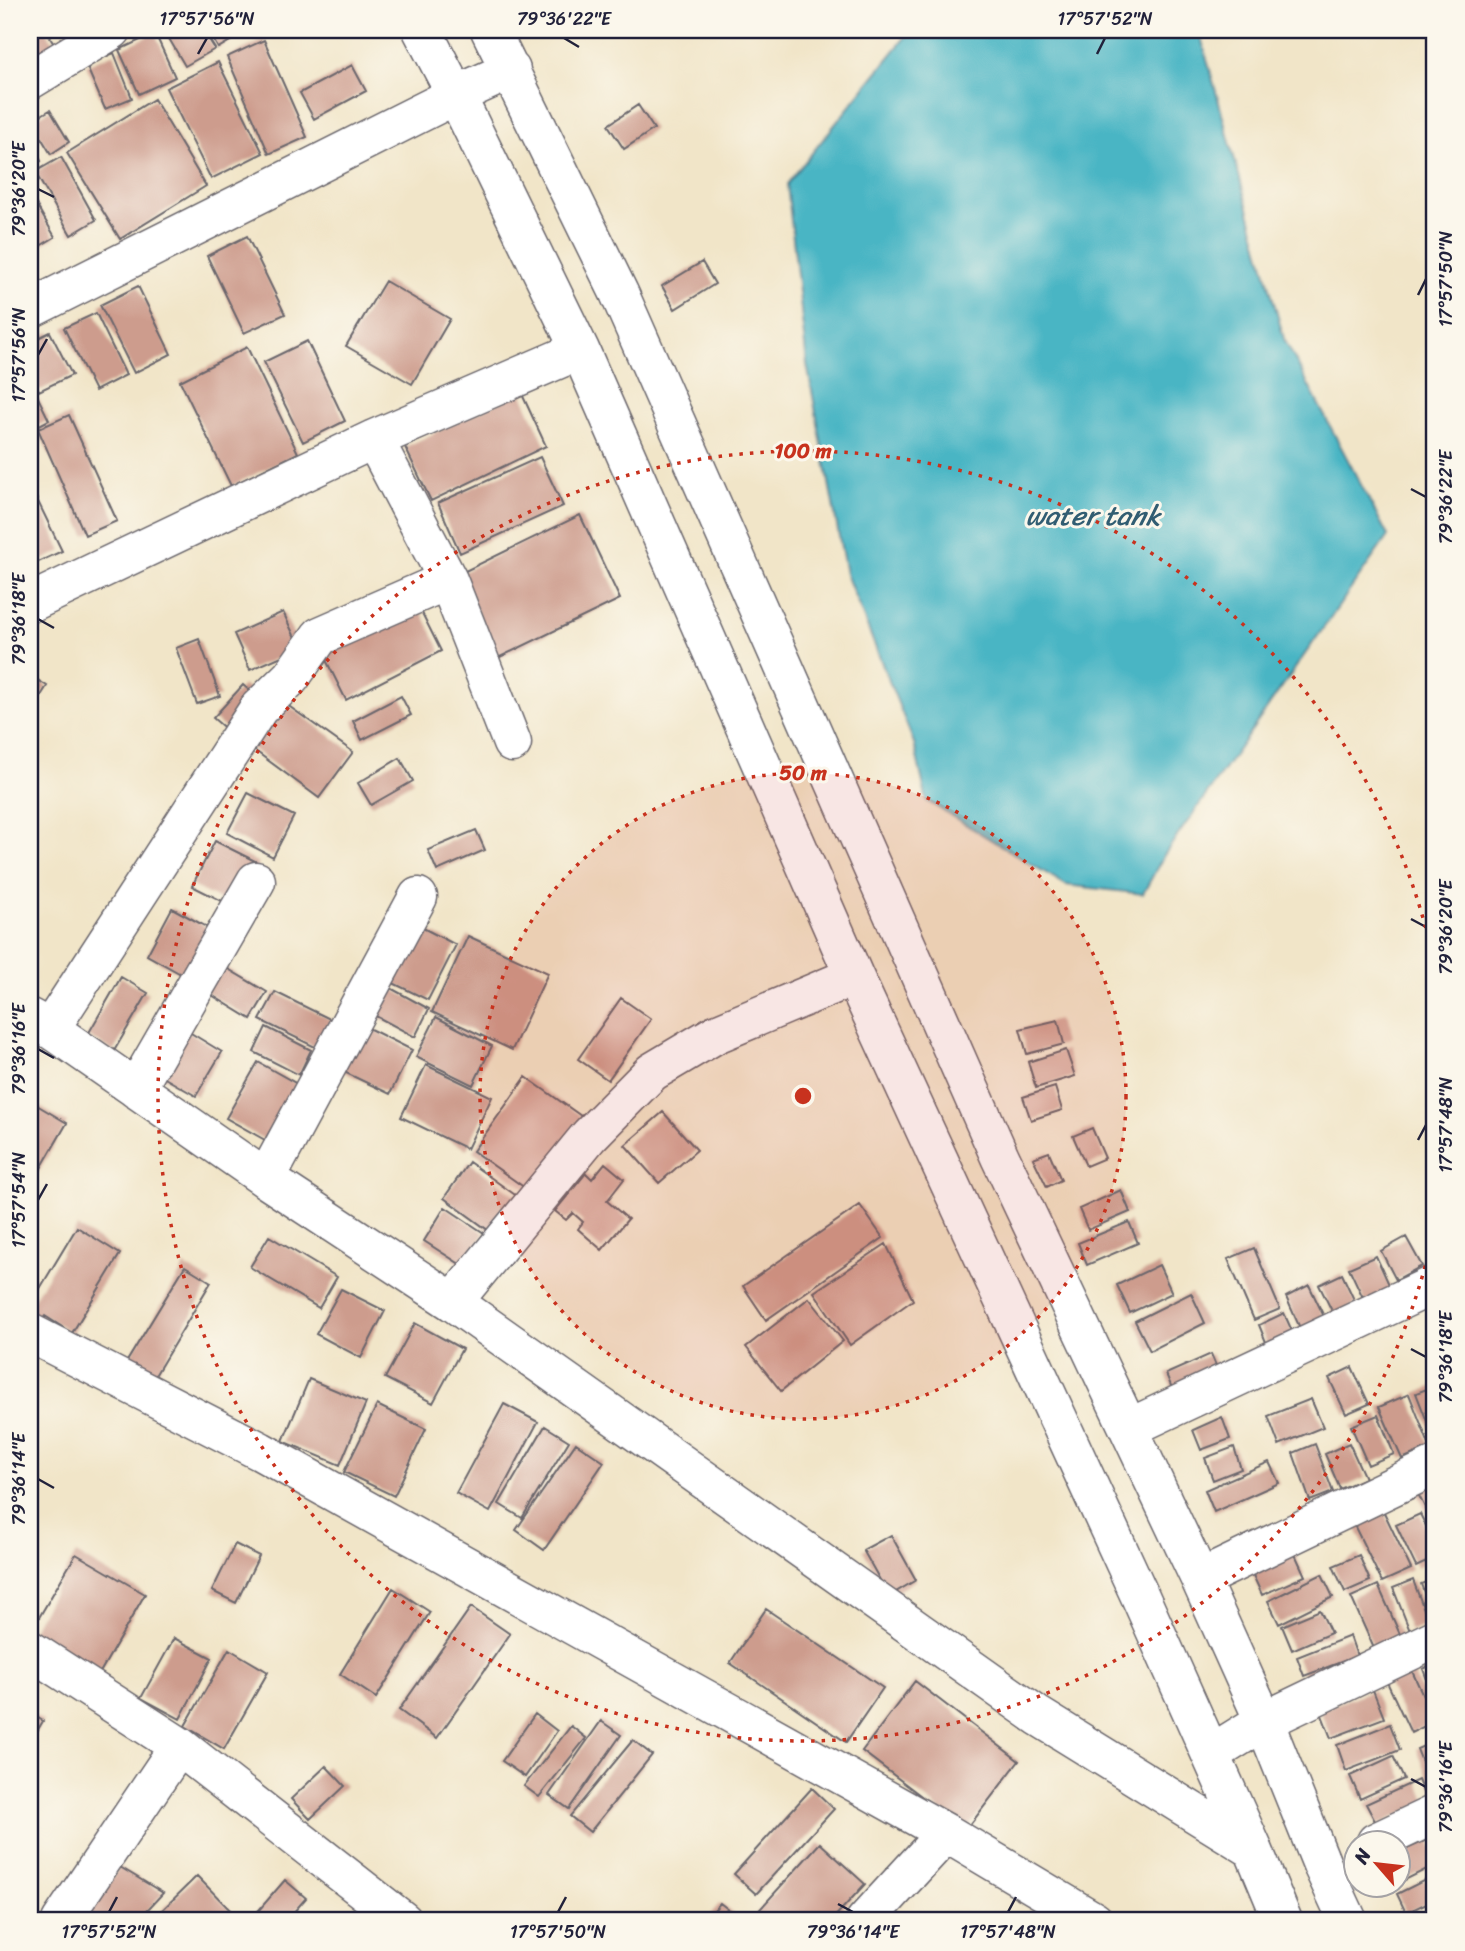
<svg xmlns="http://www.w3.org/2000/svg" width="1465" height="1951" viewBox="0 0 1465 1951" font-family="Sriracha,sans-serif">
	<rect width="100%" height="100%" fill="#fbf7ec"/>
	<filter id="ink" filterUnits="userSpaceOnUse"><feTurbulence type="fractalNoise" baseFrequency=".0143" numOctaves="2"/><feDisplacementMap in="SourceGraphic" scale="14" xChannelSelector="R" yChannelSelector="G"/><feConvolveMatrix kernelMatrix="1 2 1 2 8 2 1 2 1" color-interpolation-filters="sRGB"/></filter>
	<filter id="wash" filterUnits="userSpaceOnUse"><feTurbulence type="fractalNoise" baseFrequency=".00686" numOctaves="4" result="noise"/><feDisplacementMap in="SourceGraphic" scale="28" xChannelSelector="R" yChannelSelector="G"/><feGaussianBlur stdDeviation="1.57" result="paint"/><feColorMatrix in="noise" values="0 0 0 0 0 0 0 0 0 0 0 0 0 0 0 0 0 1.4 0 .05"/><feComposite in="paint" operator="in"/></filter>
	<g filter="url(#wash)">
		<rect width="100%" height="100%" fill="#f1e5c8"/>
		<path fill="#48b5c4" stroke="#356c80" stroke-width="2" d="M911 30H1199L1284 339 1388 536 1164 855 1143 894 1066 885 927 801 914 743 846 574 807 364 787 184Z"/>
		<g id="blocks">
			<path fill="#cd9c8d" d="M30 30H45L57 49 38 61 30 48Z
				M164 30H203L215 49 185 66Z
				M208 30H249L218 48Z
				M155 33 175 77 139 94 119 50Z
				M264 40 307 137 269 154 227 57Z
				M114 53 132 98 105 109 86 65Z
				M218 62 263 153 211 179 166 88Z
				M352 65 366 91 314 119 300 93Z
				M154 99 206 186 120 239 67 153Z
				M638 105 654 129 624 149 608 125Z
				M50 110 69 142 51 154 31 121Z
				M30 140 41 161 30 167Z
				M61 157 96 220 71 235 35 172Z
				M30 194 55 237 30 252Z
				M247 236 285 314 244 333 207 256Z
				M702 262 715 284 675 309 662 286Z
				M385 281 450 319 412 384 346 346Z
				M138 286 171 354 134 373 100 305Z
				M96 313 126 375 95 391 64 328Z
				M50 332 72 375 39 391 30 372V342Z
				M307 341 345 421 303 442 264 362Z
				M247 347 298 453 231 486 180 381Z
				M30 381 49 420 30 430Z
				M521 392 546 446 431 501 405 447Z
				M69 415 117 521 85 535 38 429Z
				M540 457 563 506 460 553 438 503Z
				M30 485 62 551 30 566Z
				M580 515 620 599 498 658 459 574Z
				M417 603 441 651 346 700 322 652Z
				M283 612 300 648 250 670 234 634Z
				M199 639 220 696 197 704 176 648Z
				M30 675 47 686 30 713Z
				M243 685 258 698 228 731 213 718Z
				M401 696 411 715 362 740 353 721Z
				M283 702 353 752 319 798 250 747Z
				M400 758 413 781 371 805 358 783Z
				M248 793 294 816 273 857 227 833Z
				M476 830 485 850 437 871 428 850Z
				M215 841 259 863 236 908 192 886Z
				M172 908 214 931 188 978 147 955Z
				M421 927 456 945 428 1000 393 983Z
				M468 936 548 973 512 1050 432 1012Z
				M213 960 267 992 251 1019 197 986Z
				M121 977 148 993 114 1051 87 1036Z
				M385 985 429 1009 415 1037 370 1013Z
				M275 992 332 1020 319 1049 260 1020Z
				M621 998 651 1019 608 1080 578 1059Z
				M436 1017 492 1046 473 1085 416 1057Z
				M1058 1020 1064 1044 1027 1054 1020 1029Z
				M176 1024 222 1052 196 1096 149 1069Z
				M364 1026 412 1050 390 1094 342 1071Z
				M266 1027 311 1050 299 1075 254 1052Z
				M1066 1050 1075 1076 1036 1088 1028 1062Z
				M258 1062 297 1084 265 1140 226 1118Z
				M426 1065 492 1097 467 1149 401 1117Z
				M526 1077 581 1116 528 1190 473 1151Z
				M1055 1087 1062 1110 1031 1120 1023 1097Z
				M30 1101 67 1123 30 1187Z
				M663 1112 697 1150 659 1183 625 1145Z
				M1092 1128 1105 1158 1086 1166 1073 1136Z
				M1049 1152 1061 1180 1047 1187 1033 1158Z
				M469 1162 518 1197 492 1233 444 1198Z
				M605 1163 624 1179 607 1201 628 1219 602 1250 578 1229 583 1222 573 1213 566 1220 555 1211 586 1173 592 1179Z
				M1121 1190 1130 1212 1088 1230 1079 1209Z
				M860 1205 883 1238 766 1320 743 1286Z
				M445 1207 484 1233 463 1266 424 1241Z
				M1129 1222 1138 1243 1087 1265 1078 1243Z
				M77 1227 120 1254 72 1333 45 1316 42 1320 30 1313V1305Z
				M269 1236 337 1277 319 1308 250 1267Z
				M1406 1237 1422 1266 1396 1280 1381 1251Z
				M886 1244 913 1300 850 1345 814 1292Z
				M1254 1248 1280 1309 1254 1320 1228 1259Z
				M1376 1256 1392 1291 1366 1304 1349 1268Z
				M1159 1265 1172 1293 1130 1313 1117 1285Z
				M185 1266 211 1282 153 1379 126 1363Z
				M1342 1274 1356 1304 1334 1315 1319 1285Z
				M1309 1285 1328 1325 1304 1337 1286 1297Z
				M341 1289 385 1311 361 1358 316 1334Z
				M1191 1293 1205 1323 1150 1351 1135 1321Z
				M809 1298 843 1341 781 1391 746 1347Z
				M1284 1313 1296 1340 1270 1352 1259 1325Z
				M415 1323 462 1349 433 1403 385 1378Z
				M1211 1354 1219 1373 1174 1393 1166 1374Z
				M1352 1367 1369 1404 1346 1414 1329 1378Z
				M309 1379 366 1403 340 1465 283 1441Z
				M1435 1386V1442L1416 1393Z
				M1409 1394 1430 1447 1402 1459 1379 1407Z
				M1311 1399 1323 1427 1279 1445 1268 1416Z
				M504 1404 538 1422 490 1512 456 1493Z
				M377 1405 426 1429 394 1496 344 1472Z
				M1378 1415 1394 1454 1368 1465 1351 1426Z
				M1222 1417 1230 1439 1201 1450 1193 1430Z
				M545 1426 569 1441 522 1518 499 1504Z
				M576 1443 604 1462 544 1550 516 1530Z
				M1349 1443 1365 1478 1340 1489 1325 1454Z
				M1315 1444 1333 1492 1310 1501 1293 1453Z
				M1234 1447 1241 1469 1213 1480 1205 1458Z
				M1269 1462 1279 1483 1214 1512 1205 1490Z
				M1435 1483V1527L1417 1492Z
				M1381 1506 1411 1569 1382 1582 1352 1521Z
				M1420 1514 1435 1544V1558L1416 1567 1396 1525Z
				M891 1535 916 1580 889 1596 863 1550Z
				M235 1544 259 1556 236 1603 212 1591Z
				M76 1554 145 1594 98 1676 30 1633Z
				M1295 1554 1305 1576 1262 1595 1252 1573Z
				M1359 1555 1370 1581 1345 1592 1333 1566Z
				M1322 1574 1333 1597 1279 1624 1268 1601Z
				M1435 1578V1622L1421 1584Z
				M1413 1580 1429 1623 1410 1631 1393 1588Z
				M1378 1585 1403 1641 1376 1653 1351 1597Z
				M393 1588 430 1612 376 1698 340 1674Z
				M471 1607 510 1634 437 1738 399 1710Z
				M766 1609 883 1688 846 1742 730 1663Z
				M1320 1610 1331 1633 1292 1650 1282 1626Z
				M1350 1636 1357 1656 1304 1676 1297 1657Z
				M174 1638 212 1658 180 1719 141 1698Z
				M229 1649 268 1672 224 1749 185 1726Z
				M1435 1664V1701L1423 1669Z
				M1411 1669 1435 1721 1411 1733 1386 1680Z
				M915 1681 1019 1761 966 1830 862 1751Z
				M1373 1690 1384 1718 1331 1738 1320 1710Z
				M30 1713 43 1721 30 1743Z
				M535 1714 557 1731 525 1777 502 1761Z
				M601 1721 621 1735 569 1809 549 1795Z
				M1390 1724 1400 1750 1346 1771 1337 1745Z
				M571 1726 586 1738 539 1797 524 1786Z
				M633 1740 652 1755 590 1832 570 1816Z
				M1435 1741V1795L1417 1749Z
				M1393 1756 1404 1779 1360 1799 1350 1776Z
				M326 1766 345 1786 310 1819 291 1799Z
				M1418 1780 1427 1802 1377 1825 1366 1804Z
				M812 1788 834 1809 756 1894 734 1874Z
				M1429 1839 1435 1853V1865L1401 1882 1398 1877V1853Z
				M820 1843 865 1884 831 1921H756L752 1918Z
				M120 1867 163 1893 137 1921H80Z
				M1435 1875V1899L1406 1913 1397 1894Z
				M197 1876 233 1913 225 1921H151Z
				M285 1880 306 1898 286 1921H256L252 1918Z
				M720 1903 743 1921H705Z
				M1435 1911V1921H1410Z"/>
		</g>
	</g>
	<g filter="url(#ink)">
		<use href="#blocks" fill-opacity="0" stroke="#6a666c" stroke-width="2"/>
		<g fill="none" stroke-linecap="round" stroke-linejoin="round">
			<defs>
				<path id="minor" d="M422 30 456 95 580 350 854 976 1139 1594 1253 1849 1283 1921
					M490 30 619 293 1000 1157 1200 1579 1264 1721 1323 1867 1348 1921
					M30 80 112 30
					M30 309 456 95 511 70
					M374 439 448 580 512 743
					M30 603 374 439 580 350
					M30 1018 50 1029 266 1179 453 1302 1038 1716 1253 1849
					M50 1029 259 708 291 677 320 636 448 580
					M136 1089 256 881
					M266 1179 418 897
					M453 1302 589 1136 652 1072 716 1034 854 976
					M30 1333 260 1451 946 1833 1094 1921
					M1129 1428 1435 1284
					M1200 1579 1435 1466
					M30 1650 179 1746 403 1921
					M1211 1754 1264 1721 1435 1639
					M1376 1842 1435 1814
					M61 1921 179 1746
					M865 1921 946 1833"/>
			</defs>
			<use href="#minor" stroke="#6a666c" stroke-width="41"/>
			<use href="#minor" stroke="#fff" stroke-width="38"/>
		</g>
	</g>
	<path fill="none" stroke="#22223b" stroke-width="2.5" d="M564 38 579 47M198 54 207 38M1097 54 1105 38M38 189 54 197M1418 295 1426 279M38 355 47 339M1411 489 1426 497M38 619 54 628M1411 919 1426 927M38 1049 54 1058M1418 1140 1426 1125M38 1200 47 1184M1411 1349 1426 1357M38 1479 54 1488M1411 1779 1426 1787M838 1904 853 1912M109 1912 117 1897M558 1912 566 1897M1008 1912 1016 1897"/>
	<circle cx="803" cy="1096" r="323" fill="#c8321e" fill-opacity=".12"/>
	<g fill="none" stroke="#c8321e" stroke-width="3.5" stroke-dasharray="3.5 7">
		<circle cx="803" cy="1096" r="323"/>
		<path d="M1435 1225A645 645 0 1 1 1435 967"/>
	</g>
	<g text-anchor="middle" stroke-width="6" stroke-linejoin="round" paint-order="stroke">
		<g font-size="28" font-style="italic" fill="#315d72" stroke="#fbf7ec">
			<text x="1093" y="525">water tank</text>
		</g>
	</g>
	<circle cx="803" cy="1096" r="10" fill="#c8321e" stroke="#fbf7ec" stroke-width="3.5"/>
	<g font-size="21" text-anchor="middle" font-weight="bold" fill="#c8321e" stroke="#fbf7ec" stroke-width="6" stroke-linejoin="round" paint-order="stroke">
		<text x="803" y="458">100 m</text>
		<text x="803" y="780">50 m</text>
	</g>
	<rect width="1465" height="1951" fill="none" stroke="#fbf7ec" stroke-width="77"/>
	<g transform="translate(1377 1864) rotate(298)"><circle r="33" fill="#fbf7ec" stroke="#a4a2a5" stroke-width="2"/>
	<path d="M0-5L12 26L0 18L-12 26Z" fill="#c8321e"/>
	<text y="-10" font-size="19" font-weight="bold" text-anchor="middle" fill="#22223b">N</text>
	</g>
	<rect x="38" y="38" width="1388" height="1874" fill="none" stroke="#22223b" stroke-width="2.5"/>
	<g font-size="18" text-anchor="middle" fill="#22223b">
		<text x="207" y="25">17°57'56"N</text>
		<text x="564" y="25">79°36'22"E</text>
		<text x="1105" y="25">17°57'52"N</text>
		<text transform="translate(19 189) rotate(-90)" y="6">79°36'20"E</text>
		<text transform="translate(1446 279) rotate(-90)" y="6">17°57'50"N</text>
		<text transform="translate(19 355) rotate(-90)" y="6">17°57'56"N</text>
		<text transform="translate(1446 497) rotate(-90)" y="6">79°36'22"E</text>
		<text transform="translate(19 619) rotate(-90)" y="6">79°36'18"E</text>
		<text transform="translate(1446 927) rotate(-90)" y="6">79°36'20"E</text>
		<text transform="translate(19 1049) rotate(-90)" y="6">79°36'16"E</text>
		<text transform="translate(1446 1125) rotate(-90)" y="6">17°57'48"N</text>
		<text transform="translate(19 1200) rotate(-90)" y="6">17°57'54"N</text>
		<text transform="translate(1446 1357) rotate(-90)" y="6">79°36'18"E</text>
		<text transform="translate(19 1479) rotate(-90)" y="6">79°36'14"E</text>
		<text transform="translate(1446 1787) rotate(-90)" y="6">79°36'16"E</text>
		<text x="109" y="1938">17°57'52"N</text>
		<text x="558" y="1938">17°57'50"N</text>
		<text x="853" y="1938">79°36'14"E</text>
		<text x="1008" y="1938">17°57'48"N</text>
	</g>
</svg>
